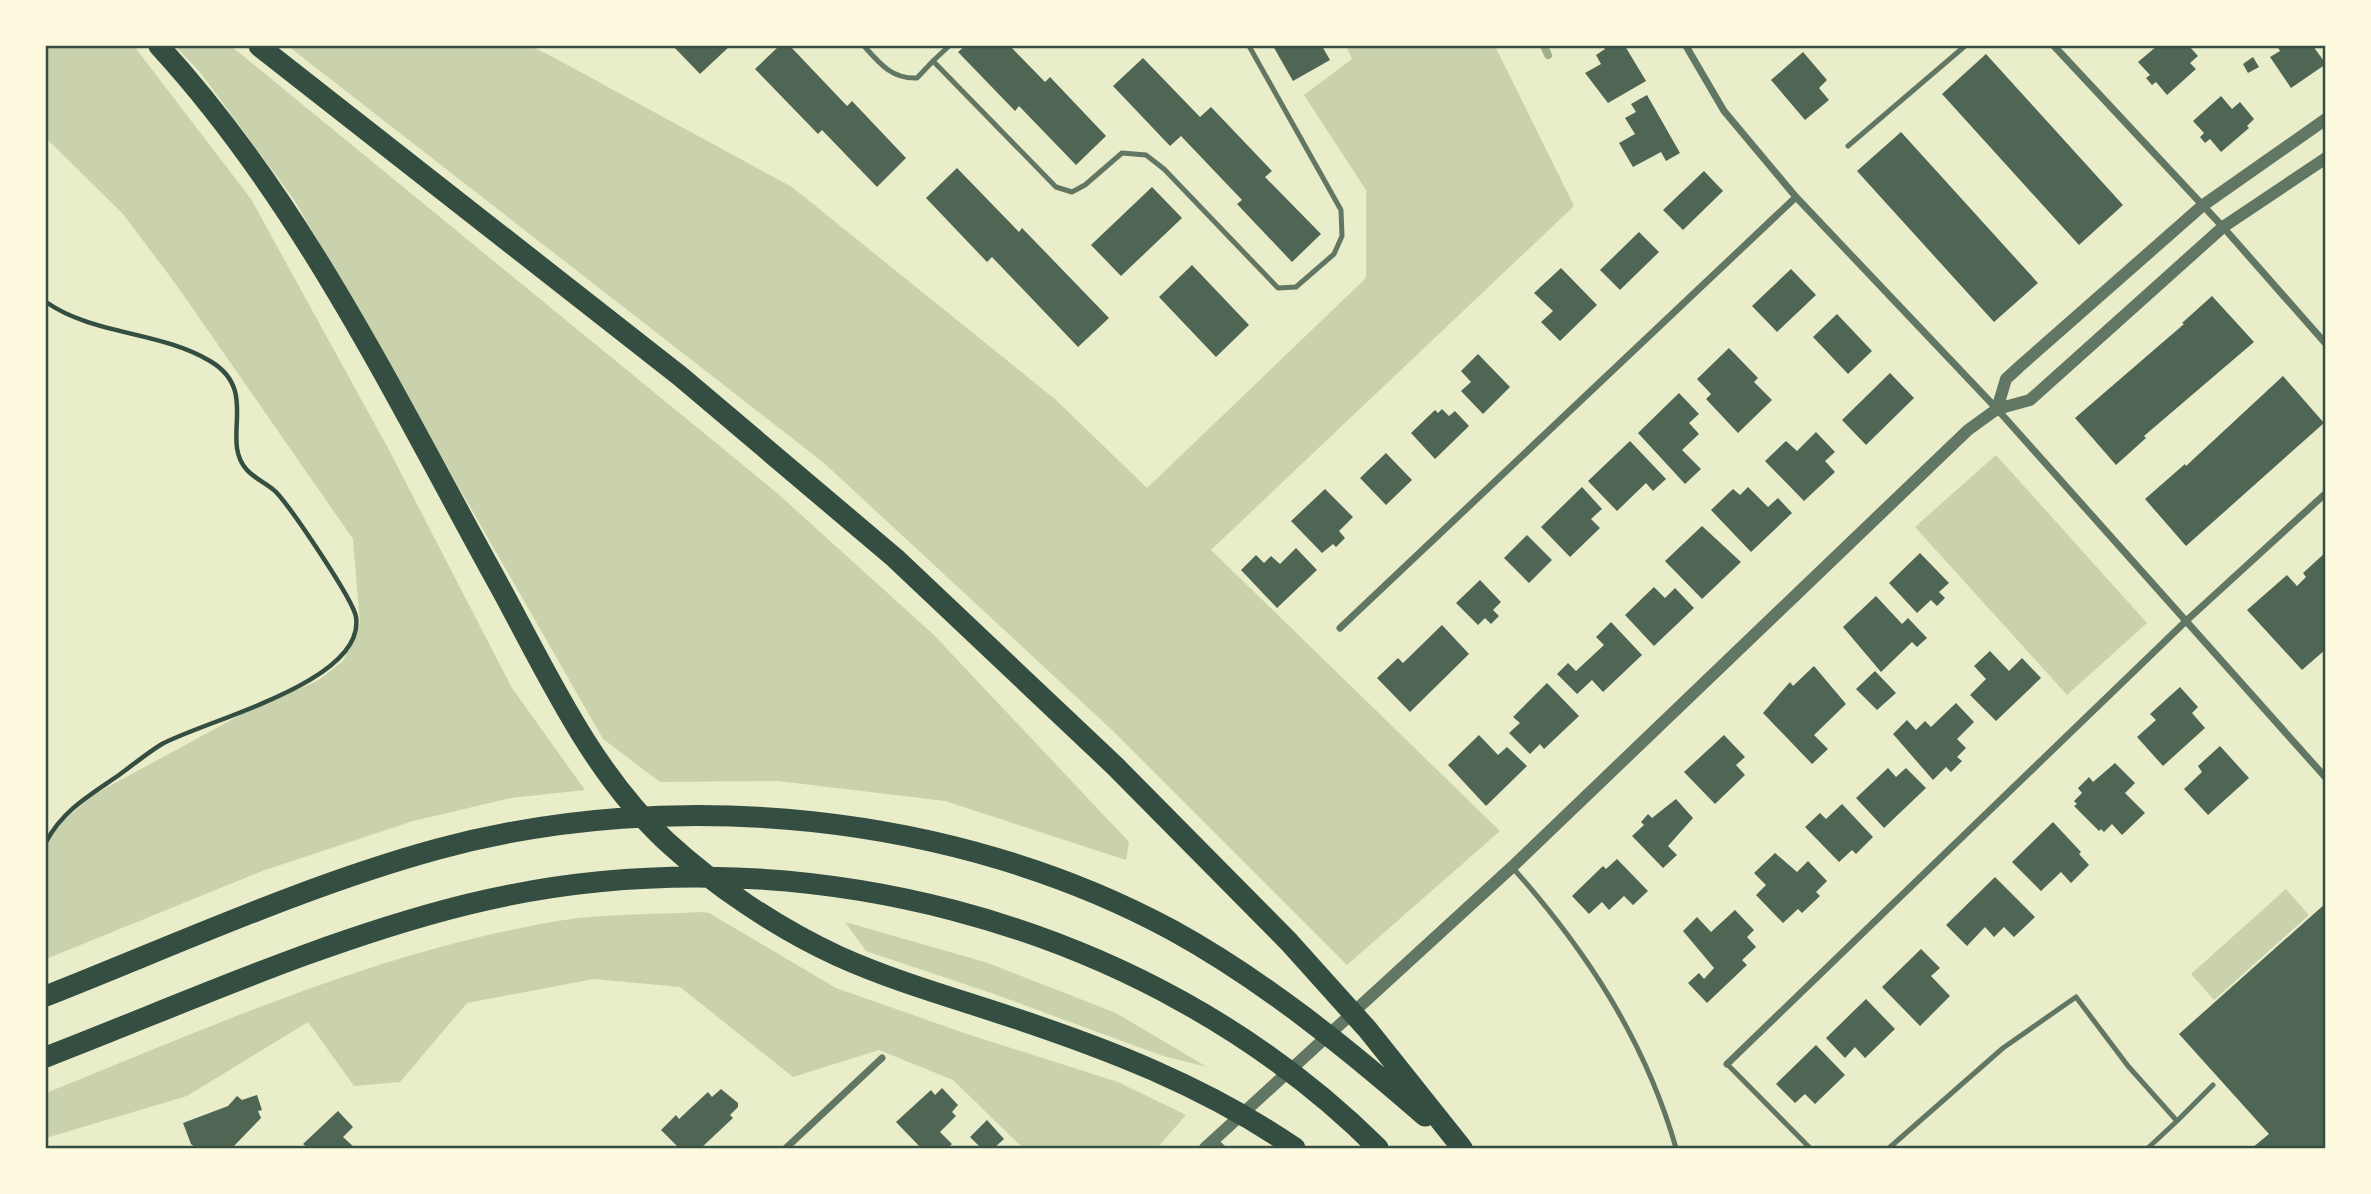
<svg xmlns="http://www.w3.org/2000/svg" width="2371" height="1194" viewBox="0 0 2371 1194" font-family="'Fira Sans',sans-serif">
	<rect width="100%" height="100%" fill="#e9edc9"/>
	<path fill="#cad2ad" d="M46 46H134L251 199 389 450 512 688 585 790 511 798 413 821 262 871 46 959V843L63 821 93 795 244 713 319 680 343 661 360 623 353 539 175 283 123 214 46 138Z
		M175 46H231L777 493 934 635 1129 842 1126 860 945 801 778 781 660 782 603 739 295 201 200 72Z
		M288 46H530L549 55 792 187 1056 400 1147 488 1366 278V190L1304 95 1352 59 1346 46H1495L1574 206 1211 550 1500 831 1347 965 1112 730 824 463Z
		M1996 455 2147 623 2067 695 1915 527Z
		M2286 889 2309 915 2214 1000 2191 974Z
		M700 912 709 913 836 988 967 1034 1118 1082 1186 1115 1157 1148H1023L953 1080 879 1050 793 1077 680 987 594 979 467 1003 400 1082 354 1086 308 1022 187 1096 46 1138V1093C212 1026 379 951 557 921 604 913 654 915 700 912Z
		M845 922 988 963 1116 1013 1207 1067 1163 1056 994 994 866 951Z"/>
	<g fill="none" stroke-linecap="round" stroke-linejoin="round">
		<path stroke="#a3b18a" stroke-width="8" d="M1544 46 1548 55"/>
	</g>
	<path fill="#4f6655" d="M673 46H730L700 74Z
		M779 46H790L847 106 852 101 906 158 877 187 822 130 818 134 755 69Z
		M965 46H1010L1045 82 1050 77 1106 136 1076 165 1019 106 1015 111 958 52Z
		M1273 46H1322L1330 60 1293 81Z
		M1603 46H1625L1646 81 1608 103 1585 73 1601 64 1596 55 1605 49Z
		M2157 46H2189L2198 56 2190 63 2196 69 2167 95 2156 82 2152 85 2146 78 2150 75 2138 62Z
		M2277 46H2313L2326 64 2291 88 2270 57 2280 51Z
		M1803 52 1827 80 1819 88 1829 100 1805 120 1771 80Z
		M1986 54 2123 205 2079 245 1942 94Z
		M2253 57 2259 67 2248 73 2243 64Z
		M1143 58 1200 117 1211 107 1272 171 1265 177 1321 234 1292 262 1237 204 1242 200 1181 136 1170 146 1113 86Z
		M1647 95 1680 153 1666 161 1661 152 1633 167 1619 143 1635 134 1625 118 1636 112 1631 104Z
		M2221 96 2232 109 2240 102 2254 119 2247 126 2249 128 2221 152 2210 139 2205 143 2200 137 2204 133 2193 121Z
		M1901 132 2038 283 1994 322 1857 171Z
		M957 168 1019 232 1022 228 1109 318 1078 347 992 257 987 262 926 198Z
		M1704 171 1723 191 1683 230 1663 210Z
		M1152 187 1182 218 1121 276 1091 245Z
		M1639 232 1659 252 1620 290 1600 270Z
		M1192 265 1249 325 1216 357 1159 297Z
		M1561 268 1597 305 1560 341 1541 322 1553 311 1534 293Z
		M1791 269 1816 295 1777 332 1752 306Z
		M2212 296 2254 342 2144 436 2146 438 2116 465 2075 418 2184 324 2182 323Z
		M1837 314 1872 351 1848 374 1813 337Z
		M1729 348 1758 378 1754 382 1772 400 1738 433 1706 399 1711 394 1697 379Z
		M1478 354 1510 387 1483 414 1461 391 1471 382 1461 371Z
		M1890 373 1914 398 1866 445 1842 420Z
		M2283 376 2324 423 2186 546 2145 499 2185 464 2186 466Z
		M1679 393 1699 414 1689 423 1699 434 1682 450 1701 469 1685 484 1638 433Z
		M1442 409 1449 416 1455 411 1469 426 1435 459 1411 433 1435 410 1438 413Z
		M1816 432 1835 452 1825 461 1835 472 1804 501 1765 461 1786 441 1797 451Z
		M1630 441 1666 479 1653 491 1646 483 1617 511 1588 481Z
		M1386 453 1412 480 1386 505 1360 478Z
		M1582 487 1602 509 1591 519 1600 528 1570 557 1541 527Z
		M1748 487 1768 507 1778 498 1792 513 1751 552 1711 510 1733 489 1740 495Z
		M1325 489 1353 517 1339 531 1345 538 1336 547 1333 544 1322 553 1291 521Z
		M1702 526 1741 562 1702 599 1665 561Z
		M1527 535 1552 560 1529 583 1504 558Z
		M1296 548 1317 570 1277 608 1241 570 1256 555 1264 563 1271 556 1280 564Z
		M2326 552V649L2302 670 2247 610 2287 575 2297 586 2306 577 2303 573Z
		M1920 553 1949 583 1939 592 1945 598 1937 606 1931 600 1917 613 1889 583Z
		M1480 580 1501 602 1493 610 1499 616 1491 624 1485 618 1478 625 1456 603Z
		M1654 587 1665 598 1675 588 1694 608 1654 646 1625 615Z
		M1876 596 1902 624 1908 618 1927 638 1917 647 1912 642 1881 672 1843 627Z
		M1611 622 1642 655 1603 692 1592 680 1577 694 1557 674 1568 663 1576 671 1604 645 1596 637Z
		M1442 625 1469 654 1410 712 1377 678 1398 658 1403 663Z
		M1990 651 2009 671 2022 658 2041 678 1996 721 1970 695 1986 679 1974 666Z
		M1814 666 1846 704 1814 735 1828 749 1812 764 1763 713 1790 682 1793 686Z
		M1875 671 1896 693 1877 710 1856 689Z
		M1547 683 1579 716 1544 749 1540 744 1530 754 1509 733 1520 723 1513 717Z
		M2180 687 2198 707 2192 713 2205 728 2163 766 2137 737 2156 720 2150 714Z
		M1956 703 1974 722 1957 739 1966 748 1957 757 1962 761 1951 772 1946 767 1933 780 1893 734 1907 720 1916 730 1925 721 1931 727Z
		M1479 735 1498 755 1507 747 1527 766 1486 806 1448 765Z
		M1724 735 1745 757 1736 765 1745 775 1715 804 1684 772Z
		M2220 746 2249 778 2208 815 2184 789 2202 772 2198 766Z
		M2115 763 2135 783 2125 793 2145 813 2122 835 2112 824 2104 832 2101 829 2099 831 2074 806 2077 804 2074 801 2082 793 2078 788 2089 777 2093 782Z
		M1888 768 1896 777 1906 768 1926 788 1884 828 1856 798Z
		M1676 799 1693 818 1668 846 1677 855 1663 868 1632 836 1644 825 1641 822 1648 814 1652 818Z
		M1842 804 1873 837 1856 854 1852 850 1839 862 1805 827 1820 813 1826 819Z
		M2053 822 2081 852 2079 854 2089 865 2071 883 2061 872 2041 891 2012 862Z
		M1775 853 1797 872 1808 861 1827 881 1816 892 1820 896 1802 913 1798 909 1783 923 1756 895 1766 885 1754 873Z
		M1617 859 1648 891 1633 905 1624 896 1609 910 1602 902 1589 914 1572 896 1603 866 1606 869Z
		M1995 877 2035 917 2014 937 2004 927 1994 937 1985 927 1967 946 1946 925Z
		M2326 903V1148H2252L2269 1134 2179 1034Z
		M1735 910 1754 930 1747 937 1756 947 1742 960 1747 965 1707 1003 1688 983 1699 973 1704 979 1714 968 1683 931 1697 917 1711 932Z
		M1921 949 1940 968 1931 976 1950 996 1920 1026 1882 987Z
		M1866 999 1895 1029 1865 1058 1855 1047 1845 1058 1826 1038Z
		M1816 1045 1845 1075 1815 1104 1805 1094 1795 1103 1776 1084Z
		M942 1088 958 1105 952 1112 956 1116 940 1132 952 1144 948 1148H921L896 1122 931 1090 935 1095Z
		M721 1089 738 1103V1107L730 1115 733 1118 701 1148H679L661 1130 676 1115 679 1119 708 1092 712 1097Z
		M257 1095 262 1110 258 1111 261 1118 232 1148H196L191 1144 183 1123 228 1106 237 1096 242 1100Z
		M338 1111 353 1127 343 1137 355 1148H308L303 1144Z
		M987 1120 1004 1139 994 1148H981L970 1137Z"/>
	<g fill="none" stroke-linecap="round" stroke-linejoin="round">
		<path stroke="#344e41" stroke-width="4.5" d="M46 302C93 335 160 331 210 361 261 391 219 440 247 470 255 479 268 484 276 492 291 508 353 599 356 617 366 682 206 720 162 744 147 753 133 765 119 775 90 795 63 810 46 842"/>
		<path stroke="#617663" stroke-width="5" d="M864 46C880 64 892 79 917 78L933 61 1056 187 1072 192 1085 185 1122 153 1146 155 1164 169 1278 288 1296 287 1334 254 1342 236 1341 210 1249 46
			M933 61 949 46
			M1848 146 1965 46
			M1512 867C1586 950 1645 1040 1676 1148
			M1727 1064 1810 1148
			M2177 1121 2213 1085
			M1889 1148 2003 1048 2076 997 2128 1066 2177 1121 2148 1148"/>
		<path stroke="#617663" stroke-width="7" d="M1686 46 1724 111 1796 197 1997 409 2326 778
			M2054 46 2223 227 2326 344
			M1340 628 1796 197
			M1727 1064 2186 621 2326 493
			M1214 1140 1222 1148
			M786 1148 882 1058"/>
		<path stroke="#617663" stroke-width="12" d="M1997 409 2006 379 2019 367 2202 206 2326 119
			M1205 1148 1512 867 1968 430 1997 409 2030 400 2223 227 2326 158"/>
		<path stroke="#344e41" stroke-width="21" d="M159 46C303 203 396 399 499 585 547 673 591 771 666 841 715 886 777 928 838 956 891 980 947 996 1002 1014 1106 1048 1205 1086 1295 1148
			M259 46 680 376 895 558 1116 767 1289 942 1368 1030 1462 1148
			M46 996C173 946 306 885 438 849 673 785 956 813 1172 930 1263 980 1347 1048 1425 1116
			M46 1057C183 1004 321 941 465 905 782 826 1146 917 1378 1148"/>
	</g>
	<rect width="2371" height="1194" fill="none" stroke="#fefae0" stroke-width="94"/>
	<rect x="47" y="47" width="2277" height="1100" fill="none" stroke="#344e41" stroke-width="2.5"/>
</svg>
